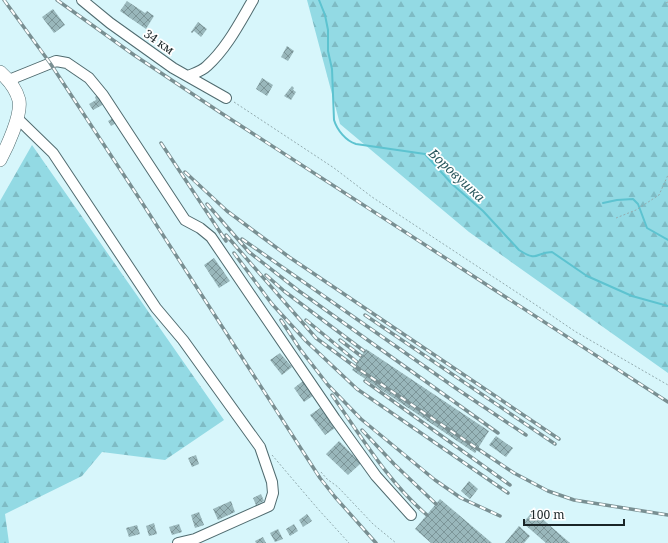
<svg xmlns="http://www.w3.org/2000/svg" width="668" height="543" viewBox="0 0 668 543" font-family="'Noto Serif',serif">
	<defs>
		<pattern id="forest-firs" width="22" height="20" patternUnits="userSpaceOnUse"><rect width="22" height="20" fill="#93dae4"/><path d="M5 1l3.5 6h-7zM16 11l3.5 6h-7z" fill="#7ebbc4"/></pattern>
		<pattern id="building-cross-hatch" width="8" height="8" patternUnits="userSpaceOnUse"><rect width="8" height="8" fill="#99b7bb"/><path d="M0 0l8 8M0 8l8-8" fill="none" stroke="#7c9598"/></pattern>
	</defs>
	<rect width="100%" height="100%" fill="#d7f6fb"/>
	<path fill="url(#forest-firs)" d="M307 0H668V373L469 232 340 124Z
		M32 145 224 420 165 460 102 452 82 476 5 514 9 543H0V201Z"/>
	<g fill="none" stroke-linecap="round" stroke-linejoin="round">
		<path stroke="#5dc3d0" stroke-width="2" d="M319 0 325 15 328 30V51L332 69 334 120C337 130 346 141 356 144L425 154 452 184 483 211 519 250C539 263 535 252 552 252L587 276 632 296 668 306
			M603 203 617 200 633 199 638 204 647 228 668 240"/>
	</g>
	<path fill="url(#building-cross-hatch)" d="M127 1 145 13 147 11 154 16 146 29 120 11Z
		M53 9 65 25 54 33 42 17Z
		M198 22 207 29 201 37 194 31 192 33 191 32Z
		M287 46 294 51 288 61 281 57Z
		M262 78 273 85 267 96 256 89Z
		M292 86 294 88 293 90 296 92 291 100 284 96Z
		M100 94 106 103 93 110 89 104 96 100 95 97Z
		M115 117 118 122 111 126 108 121Z
		M214 258 230 281 219 288 204 265Z
		M366 349 489 431 475 453 352 370Z
		M280 353 292 367 282 375 270 360Z
		M303 381 314 395 304 402 294 388Z
		M320 408 335 428 325 435 310 415Z
		M496 436 513 448 506 457 489 445Z
		M339 441 361 463 348 475 326 454Z
		M196 455 199 464 192 467 188 458Z
		M469 481 478 489 470 499 461 491Z
		M261 494 264 501 256 505 253 498Z
		M440 499 492 543H431L415 529Z
		M231 501 235 512 218 520 213 509Z
		M533 511 570 543H546L523 523Z
		M199 512 204 525 195 528 191 515Z
		M307 514 312 521 303 527 299 520Z
		M154 523 157 534 149 536 146 526Z
		M179 524 182 532 172 535 169 527Z
		M294 524 298 531 290 536 286 529Z
		M137 525 140 534 129 537 126 528Z
		M519 526 530 536 524 543H505Z
		M278 529 283 539 275 542 270 533Z
		M263 537 266 543H256L255 541Z"/>
	<g fill="none" stroke-linecap="round" stroke-linejoin="round">
		<defs>
			<path id="minor" d="M82 0 110 23 173 68 226 98
				M188 76C195 73 202 71 207 66 227 48 240 22 253 0
				M9 80 56 61 67 63 89 78 103 95 185 220 200 228 211 237 335 419 376 476 411 515
				M17 118 53 153 156 308 183 340 260 447 272 482 273 493 269 506 195 539 178 543"/>
			<path id="major" d="M0 72C8 79 16 89 19 100 22 115 7 147 0 160"/>
		</defs>
		<use href="#minor" stroke="#506b6f" stroke-width="12"/>
		<use href="#major" stroke="#506b6f" stroke-width="14"/>
		<path stroke="#93abaf" stroke-width="1" stroke-dasharray="2 2" stroke-linecap="butt" d="M666 3 668 2
			M234 102 334 168 372 197 536 305 576 332 668 385
			M616 218 636 210 659 195 668 175
			M272 455 318 509 349 543
			M321 472 327 479 338 487 373 524 396 543"/>
		<use href="#minor" stroke="#fff" stroke-width="10"/>
		<use href="#major" stroke="#fff" stroke-width="13"/>
		<defs>
			<path id="rail" d="M4 0 50 63 139 198 320 478 335 497 376 543
				M57 0 134 55 218 111 668 402
				M161 143 226 241
				M185 172 227 211 289 257 559 439
				M207 204 249 252 299 291 498 433
				M226 235 316 338 354 366 514 473 548 491 574 500 668 515
				M242 239 457 389 526 435
				M234 253 272 304 306 341 357 389 508 493
				M266 275 284 291 364 351
				M365 315 555 444
				M281 320 300 349 328 385 361 419 435 480 461 498 500 516
				M306 320 357 362
				M340 340 361 356
				M365 381 510 485
				M332 395C361 436 388 482 427 515
				M362 430 394 464 436 504"/>
		</defs>
		<use href="#rail" stroke="#798f92" stroke-width="3.5"/>
		<use href="#rail" stroke="#fff" stroke-width="2" stroke-dasharray="6" stroke-linecap="butt"/>
	</g>
	<g text-anchor="middle" stroke-width="3.5" stroke-linejoin="round" paint-order="stroke">
		<g font-size="12" fill="#1a2527" stroke="#fff">
			<text transform="translate(159 42) rotate(35)" y="4">34 км</text>
		</g>
		<g font-size="13" font-style="italic" fill="#2b585e" stroke="#fff">
			<text transform="translate(457 175) rotate(43)" y="5">Боровушка</text>
		</g>
	</g>
	<path d="M524 519v6h100v-6" fill="none" stroke="#1a2527" stroke-width="2"/>
	<text x="530" y="519" font-size="12" fill="#1a2527" stroke="#ffffff" stroke-width="3" paint-order="stroke">100 m</text>
</svg>
